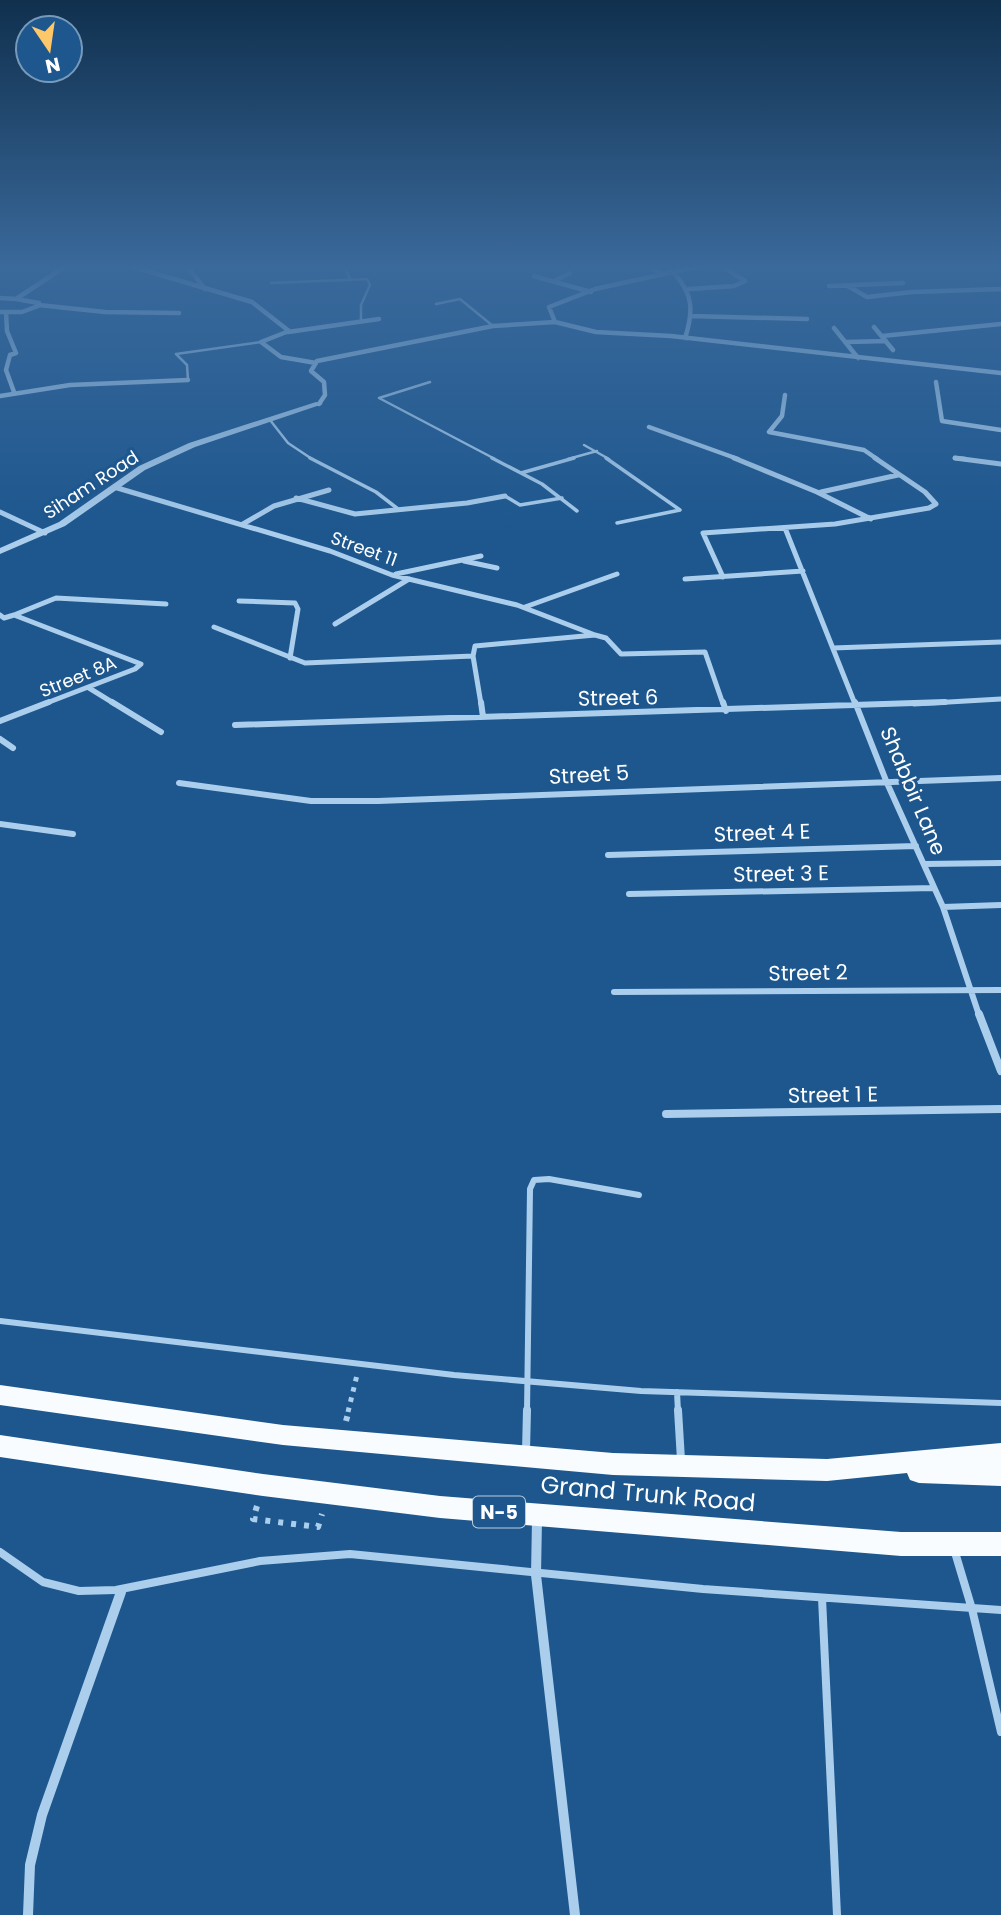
<svg xmlns="http://www.w3.org/2000/svg" width="1001" height="1915" viewBox="0 0 1001 1915" font-family="Poppins,sans-serif">
	<rect width="100%" height="100%" fill="#1d578e"/>
	<g fill="none" stroke-linecap="round" stroke-linejoin="round">
		<path stroke="#abceed" stroke-width="5" stroke-dasharray="4.5 6" stroke-linecap="butt" d="M348 1412 357 1375"/>
		<path stroke="#abceed" stroke-width="6" stroke-dasharray="5 8" stroke-linecap="butt" d="M346 1421 349 1410
			M257 1506 253 1519 318 1527 322 1514"/>
		<path stroke="#abceed" stroke-width="2.5" d="M345 266 350 280
			M271 283 367 279 370 285 361 305V322
			M436 304 460 299 493 326
			M188 380 187 365 176 354 261 342
			M430 382 379 398 495 459
			M270 420 288 443 312 459
			M584 445 609 459
			M568 459 597 451"/>
		<path stroke="#abceed" stroke-width="3.5" d="M310 458 376 492 398 509
			M492 458 542 484 577 511
			M606 458 680 510 617 523
			M521 473 574 458
			M505 496 520 505 562 498"/>
		<path stroke="#abceed" stroke-width="6" d="M0 1321 454 1375 641 1391 1001 1403
			M677 1392 678 1412
			M527 1412 530 1189 534 1180 549 1179 639 1195"/>
		<path stroke="#abceed" stroke-width="8" d="M678 1410 681 1460
			M526 1451 527 1410
			M954 1549 972 1609 1001 1732
			M0 1552 43 1582 79 1591 116 1590 260 1561 350 1554 703 1589 1001 1610
			M822 1598 837 1915"/>
		<path stroke="#abceed" stroke-width="4.5" d="M130 266 252 302 289 331 261 342 281 357 316 363
			M187 266 205 289
			M647 266 662 274
			M700 266 595 289 549 307 555 322 596 332 671 336 1001 373
			M673 272C693 293 694 311 685 338
			M534 276 591 292
			M556 280 570 273
			M846 285 867 297 912 292 1001 289
			M829 286 903 283
			M689 289 734 286 745 281 722 266
			M0 298 16 299
			M39 305 105 312 179 313
			M0 312H22L38 306 39 303 16 299 66 266
			M6 312 7 331 16 353 10 355 6 370 14 392
			M691 316 807 319
			M874 327 893 350
			M834 328 858 358
			M288 332 379 319
			M882 336 1001 324
			M846 342 886 341
			M936 382 942 421 1001 430
			M785 395 782 416 769 432 864 450 877 459
			M0 396 70 385 188 380
			M319 404 325 395 324 382 311 371 317 361 493 326 555 322
			M649 427 738 459
			M955 458 965 459"/>
		<path stroke="#abceed" stroke-width="5" d="M734 458 817 492 871 519
			M955 458 1001 464
			M114 487 330 551 392 575 517 605 595 635 475 646 473 656 481 704
			M821 492 898 475
			M296 498 355 514 467 503 505 496
			M0 512 45 533
			M243 524 274 506 329 490
			M785 528 855 704
			M464 561 497 568
			M396 574 481 556
			M723 577 703 533 835 524 929 508 936 504 925 492 875 458
			M685 579 803 571
			M239 601 295 603 298 609 290 658
			M525 607 617 574
			M0 615 4 618 14 615 141 664 135 669 44 704
			M14 615 56 598 166 604
			M335 624 409 579
			M214 627 305 663 473 656
			M595 635 606 638 621 654 705 652 723 704
			M833 648 1001 642
			M89 688 115 704
			M914 704 1001 699"/>
		<path stroke="#abceed" stroke-width="6" d="M112 702 161 732
			M481 702 483 717
			M723 702 726 711
			M855 702 887 783 943 907 979 1015
			M0 721 49 702
			M235 725 945 702
			M0 739 13 748
			M179 783 311 801H378L1001 778
			M0 824 73 834
			M608 855 916 846
			M924 864 1001 863
			M629 894 934 888
			M943 907 1001 905
			M614 992 1001 990"/>
		<path stroke="#abceed" stroke-width="8" d="M979 1014 1001 1071
			M666 1114 1001 1109"/>
		<path stroke="#abceed" stroke-width="10" d="M537 1520 536 1575 575 1915
			M28 1915 30 1865 42 1815 121 1592"/>
		<path fill="#abceed" fill-rule="evenodd" d="M316 402 323 404 195 447 145 470 65 526 0 554V548L59 522 139 466 189 443Z"/>
		<path fill="#f8fcff" fill-rule="evenodd" d="M0 1385 283 1425 613 1453 827 1459 1001 1443V1486L919 1483 910 1480 907 1473 827 1481 613 1475 283 1445 0 1405Z
			M0 1435 263 1474 440 1496 901 1532H1001V1556H901L440 1518 263 1496 0 1457Z"/>
	</g>
	<linearGradient id="sky" x2="0" y2="1"><stop stop-color="#10304e"/><stop offset="0.5" stop-color="#3a699b"/><stop offset="1" stop-color="#3a699b" stop-opacity="0"/></linearGradient>
	<rect width="1001" height="534" fill="url(#sky)"/>
	<g text-anchor="middle" stroke-width="6" stroke-linejoin="round" paint-order="stroke">
		<g font-size="18" fill="#fff" stroke="#1d578e">
			<text transform="translate(91 485) rotate(-33)" y="6">Siham Road</text>
			<text transform="translate(364 549) rotate(20)" y="6">Street 11</text>
			<text transform="translate(78 677) rotate(-22)" y="6">Street 8A</text>
		</g>
		<rect fill="#1d578e" stroke="#bbcddd" stroke-width="2" x="473" y="1496.5" width="52" height="31" rx="5"/>
		<g font-size="19" font-weight="bold" fill="#fff">
			<text x="499" y="1519">N-5</text>
		</g>
		<g font-size="21" fill="#fff" stroke="#1d578e">
			<text transform="translate(618 698) rotate(-1)" y="7">Street 6</text>
			<text transform="translate(589 775) rotate(-3)" y="7">Street 5</text>
			<text transform="translate(913 791) rotate(67)" y="7">Shabbir Lane</text>
			<text transform="translate(762 833) rotate(-2)" y="7">Street 4 E</text>
			<text transform="translate(781 874) rotate(-1)" y="7">Street 3 E</text>
			<text transform="translate(808 973) rotate(-1)" y="7">Street 2</text>
			<text transform="translate(833 1095) rotate(-1)" y="7">Street 1 E</text>
		</g>
		<g font-size="24" fill="#fff" stroke="#1d578e">
			<text transform="translate(648 1494) rotate(5)" y="8">Grand Trunk Road</text>
		</g>
	</g>
	<g transform="translate(49 49) rotate(167)"><circle r="33" fill="#1d578e" stroke="#779abb" stroke-width="2"/>
	<path d="M0-5L12 26L0 18L-12 26Z" fill="#fdc869"/>
	<text y="-10" font-size="19" font-weight="bold" text-anchor="middle" fill="#ffffff">N</text>
	</g>
</svg>
